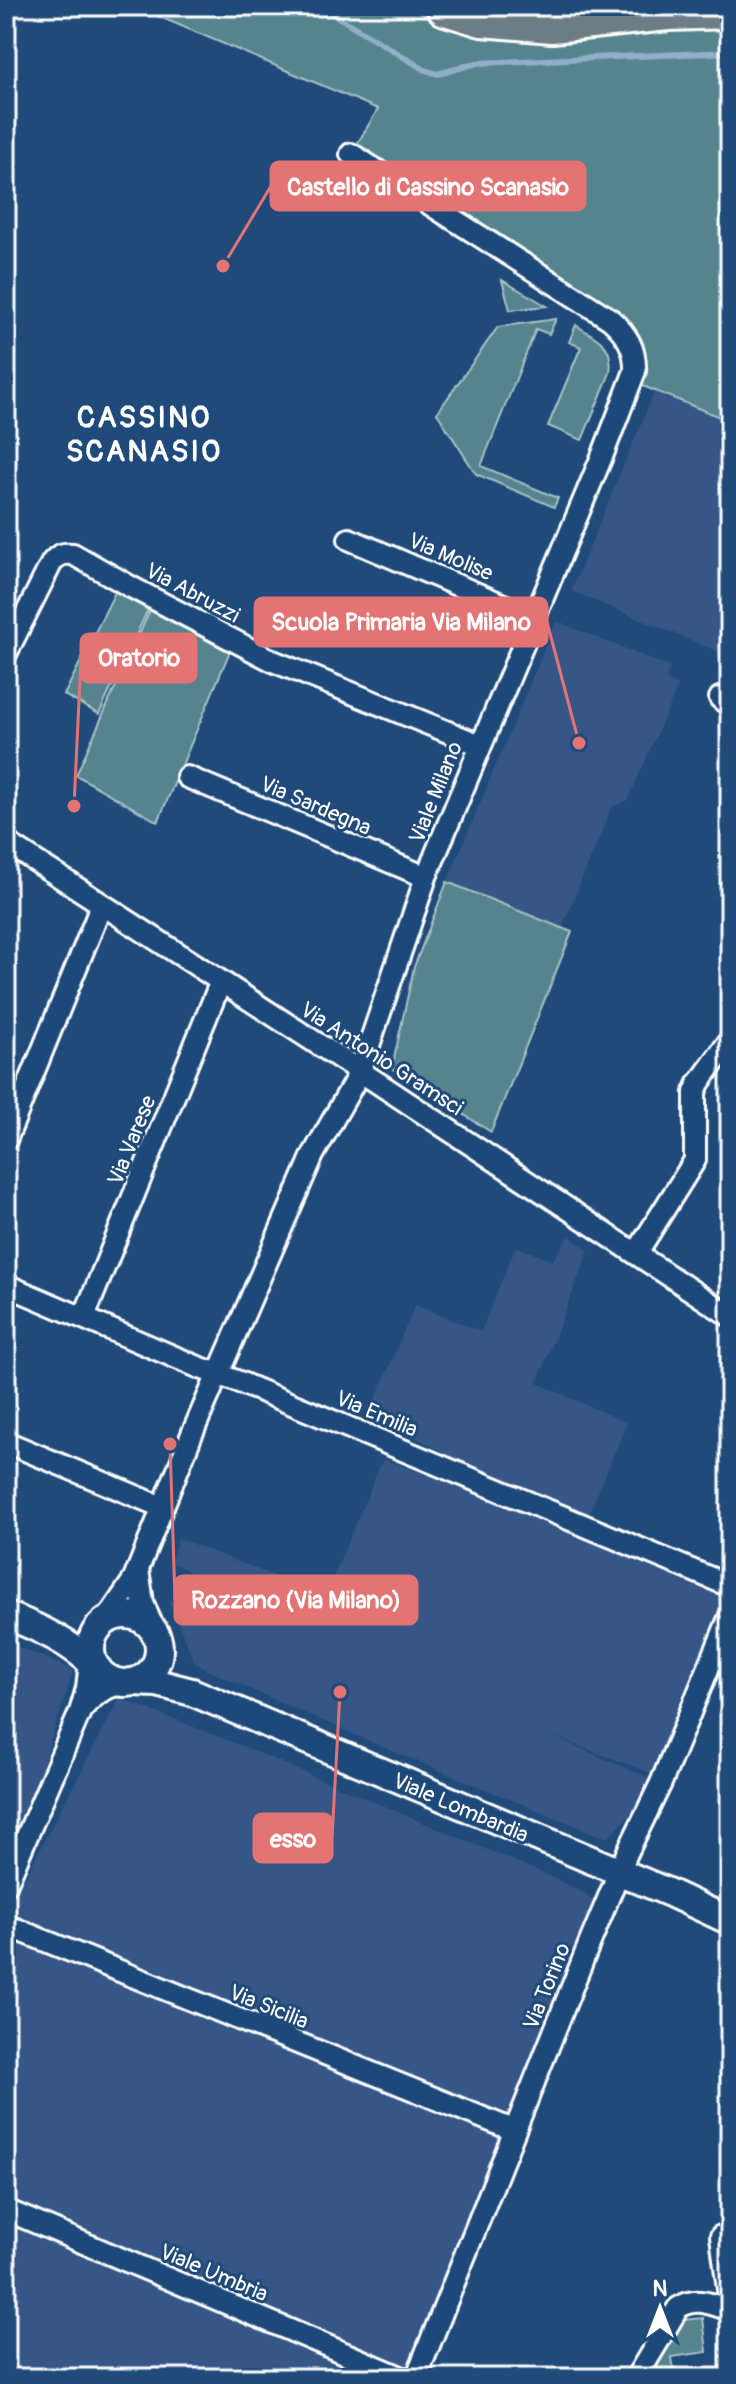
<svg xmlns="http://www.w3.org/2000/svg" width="736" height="2384" viewBox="0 0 736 2384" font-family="Pangolin,sans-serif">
	<rect width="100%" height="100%" fill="#1f4a7a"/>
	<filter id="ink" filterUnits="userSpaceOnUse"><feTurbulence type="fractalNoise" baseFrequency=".0125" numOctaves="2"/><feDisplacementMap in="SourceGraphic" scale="16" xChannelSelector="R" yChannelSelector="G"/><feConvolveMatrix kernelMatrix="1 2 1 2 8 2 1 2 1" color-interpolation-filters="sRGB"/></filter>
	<g filter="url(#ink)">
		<path fill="#345787" d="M655 390 730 421V661L717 651 571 591Z
			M556 621 670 667 666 679 678 686 628 800 612 807 562 928 447 882Z
			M569 1236 589 1250 537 1383 627 1423 584 1526 413 1436 369 1415 415 1305 481 1331 516 1246 552 1261Z
			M383 1459 583 1533 726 1591 654 1774 549 1735 661 1783 609 1837H603L394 1752 209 1671 194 1661 168 1600H186L194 1591 192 1575 184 1568 171 1563 178 1538 325 1596Z
			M6 1642 72 1669V1676L6 1876Z
			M120 1698 242 1746 545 1874 585 1893 598 1907 408 2378H6V1913Z"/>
		<path fill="#54848e" stroke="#aac2c6" stroke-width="2" d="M134 6H423L444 16 730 17V421L643 386C648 350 649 347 627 317L356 146 378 109Z
			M502 280 547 306 510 310Z
			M556 319 549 334 536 329 481 466 558 498 554 507 476 474 437 413 498 327Z
			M576 325C598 340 614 343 610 373L582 440 548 426 581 347 569 342Z
			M116 590 149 607 130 648 108 638 130 649 99 714 64 695Z
			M151 608 230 651 158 822 76 775Z
			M447 882 572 932 491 1132 392 1068 414 967Z
			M703 2318 707 2352 672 2357 675 2378H649L683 2320Z"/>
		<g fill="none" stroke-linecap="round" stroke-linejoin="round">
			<path stroke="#91afc9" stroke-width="6" d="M320 6 425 70 438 74 477 63 730 52"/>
			<defs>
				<path id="minor" d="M349 539 534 618
					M6 654 52 562C59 554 63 553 73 554L131 587 273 661 480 745
					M720 698 730 706
					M187 777 426 877
					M6 842 378 1083 730 1316
					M6 1140 102 904
					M636 1254 695 1160V1092L699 1083 730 1040
					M6 1285 198 1367 239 1382 730 1586
					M84 1317 221 981
					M6 1442 162 1507
					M138 1569 143 1603 154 1630
					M105 1622 134 1579 192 1434 313 1155 360 1072 426 877 603 454 635 371C636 349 627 334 610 319L351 154
					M82 1709C95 1693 109 1685 129 1682
					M6 1885 80 1712 87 1688 91 1654
					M6 1925 513 2130
					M6 2210 403 2378
					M721 2236 730 2304
					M416 2378 588 1947 627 1853 661 1783 730 1616
					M636 2378 678 2308C696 2296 711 2304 730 2310"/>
				<path id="tertiary" d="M6 1615C40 1628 72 1643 98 1669
					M91 1649a34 34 0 1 1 68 0a34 34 0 1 1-68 0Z
					M131 1682 157 1683 192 1692 670 1893 730 1921"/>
				<path id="motorway" d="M446 6 482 17 552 23 668 11 730 9"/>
			</defs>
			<use href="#minor" stroke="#fff" stroke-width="26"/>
			<use href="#tertiary" stroke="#fff" stroke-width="32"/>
			<use href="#motorway" stroke="#fff" stroke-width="44"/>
			<use href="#minor" stroke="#1f4a7a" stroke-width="20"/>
			<use href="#tertiary" stroke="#1f4a7a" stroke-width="26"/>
			<use href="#motorway" stroke="#6c7e84" stroke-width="38"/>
		</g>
	</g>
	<g text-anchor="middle" stroke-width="6" stroke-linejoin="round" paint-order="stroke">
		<g font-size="22" fill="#fff" stroke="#1f4a7a">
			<text transform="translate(451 556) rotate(23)" y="8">Via Molise</text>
			<text transform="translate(193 592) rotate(28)" y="8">Via Abruzzi</text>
			<text transform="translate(435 792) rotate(-68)" y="8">Viale Milano</text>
			<text transform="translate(316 805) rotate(23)" y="8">Via Sardegna</text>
			<text transform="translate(382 1058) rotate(33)" y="8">Via Antonio Gramsci</text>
			<text transform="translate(131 1140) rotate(-68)" y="8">Via Varese</text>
			<text transform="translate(377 1413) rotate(23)" y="8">Via Emilia</text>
			<text transform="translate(461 1807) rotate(23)" y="8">Viale Lombardia</text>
			<text transform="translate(546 1986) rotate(-68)" y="8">Via Torino</text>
			<text transform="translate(269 2006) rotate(22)" y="8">Via Sicilia</text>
			<text transform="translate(214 2272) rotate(23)" y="8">Viale Umbria</text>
		</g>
		<g font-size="30" font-weight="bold" letter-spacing="2" fill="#fff" stroke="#1f4a7a">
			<text x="144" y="427">CASSINO<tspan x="144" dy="34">SCANASIO</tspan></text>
		</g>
	</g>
	<path fill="none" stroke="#e47373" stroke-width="3" d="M223 266L271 186M579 743L547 622M74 806L81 658M170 1444L175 1600M340 1692L332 1838"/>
	<g fill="#e47373" stroke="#1f4a7a" stroke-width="3">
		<circle cx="223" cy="266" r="8"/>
		<circle cx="579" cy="743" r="8"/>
		<circle cx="74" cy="806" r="8"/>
		<circle cx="170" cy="1444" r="8"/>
		<circle cx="340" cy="1692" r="8"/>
	</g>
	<g fill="#e47373" stroke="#e47373" stroke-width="3">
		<rect x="271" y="162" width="314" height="48" rx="8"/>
		<rect x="255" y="598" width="292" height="48" rx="8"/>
		<rect x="81" y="634" width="115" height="48" rx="8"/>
		<rect x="175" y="1576" width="242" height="48" rx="8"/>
		<rect x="254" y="1814" width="78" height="48" rx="8"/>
	</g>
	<g font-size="24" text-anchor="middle" font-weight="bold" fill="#fff">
		<text x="428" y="195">Castello di Cassino Scanasio</text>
		<text x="401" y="630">Scuola Primaria Via Milano</text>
		<text x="139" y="666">Oratorio</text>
		<text x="296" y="1608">Rozzano (Via Milano)</text>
		<text x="293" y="1847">esso</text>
	</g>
	<rect width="736" height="2384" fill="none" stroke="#1f4a7a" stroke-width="32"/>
	<rect x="16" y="16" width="704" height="2352" fill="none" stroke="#fff" stroke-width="3" filter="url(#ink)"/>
	<g transform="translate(660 2308)" stroke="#1f4a7a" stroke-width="6" paint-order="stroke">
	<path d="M0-6L14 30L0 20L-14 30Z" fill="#ffffff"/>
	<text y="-12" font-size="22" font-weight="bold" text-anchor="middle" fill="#ffffff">N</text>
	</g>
</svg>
